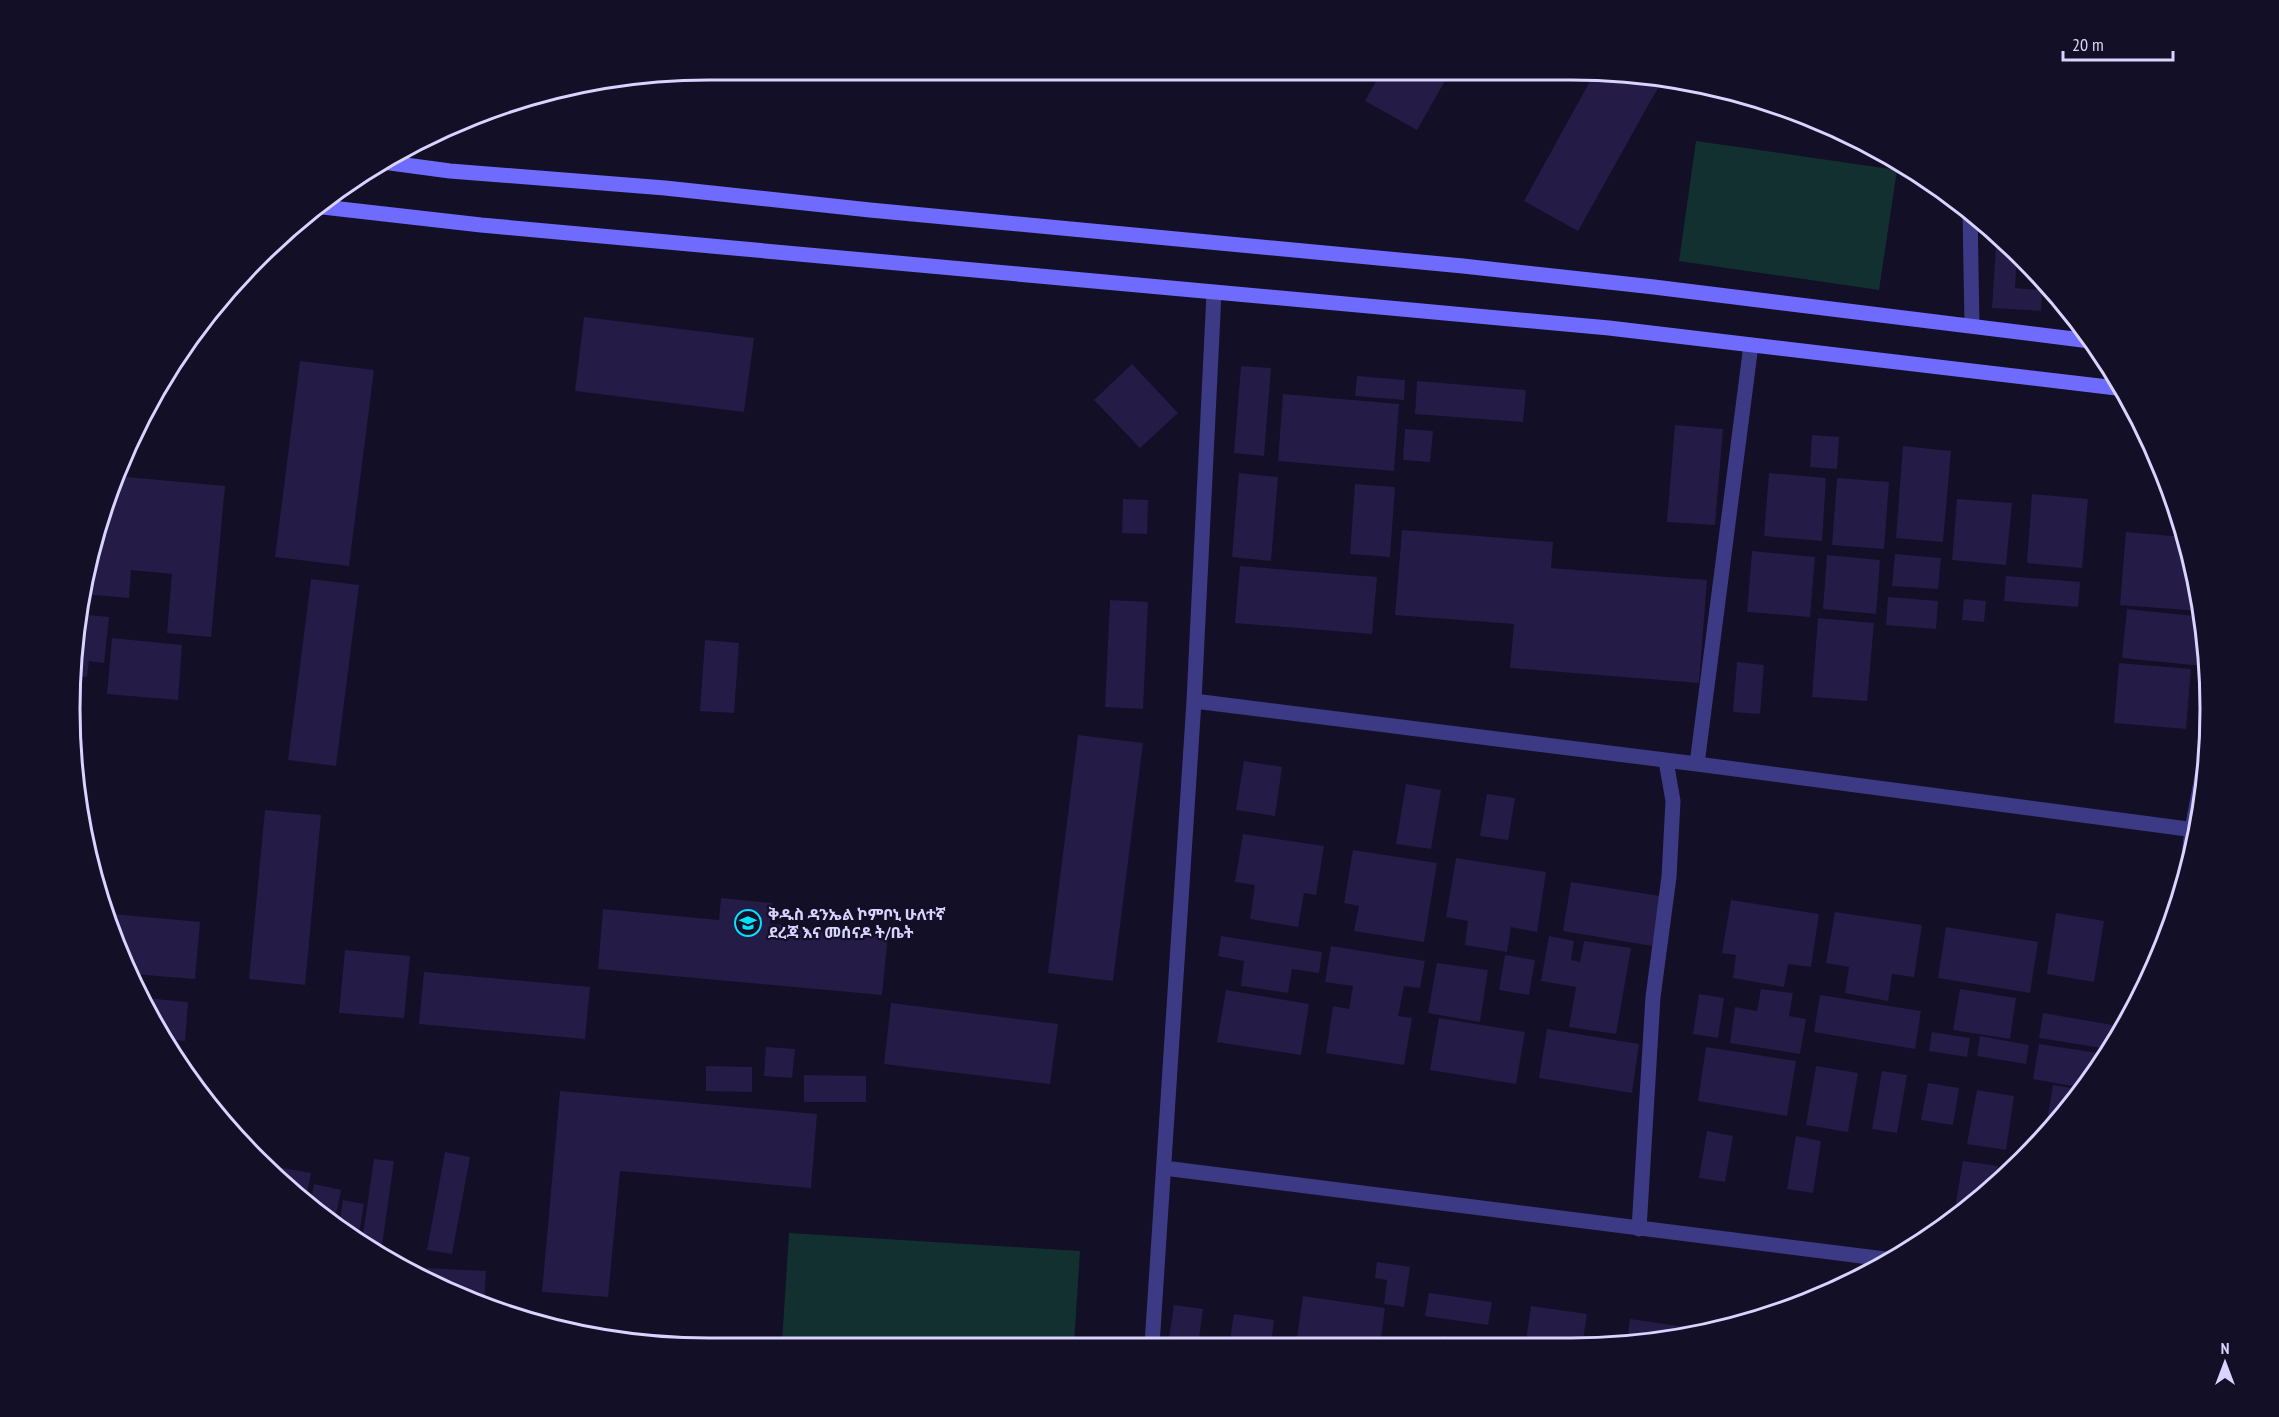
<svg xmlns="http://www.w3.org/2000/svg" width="2279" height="1417" viewBox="0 0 2279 1417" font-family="'PT Sans Narrow','Noto Sans Ethiopic',sans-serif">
	<rect width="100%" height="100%" fill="#130f26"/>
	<path fill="#12302f" d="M1775 107 1815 118 1881 156 1880 159Z
		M1696 141 1897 170 1879 290 1679 261Z
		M789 1233 1080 1251 1074 1344 782 1343Z"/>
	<path fill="#241b47" d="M1380 74H1449L1417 130 1365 101Z
		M1594 74H1654L1664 77 1578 231 1524 201Z
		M1996 247 2010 248 2017 255 2015 288 2042 290 2041 311 1992 308Z
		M584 317 754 338 744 412 575 391Z
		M300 361 374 370 349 566 275 557Z
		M1132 364 1178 413 1140 448 1094 400Z
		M1241 366 1271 368 1264 456 1234 453Z
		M1357 376 1405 380 1404 400 1355 396Z
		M1417 381 1526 390 1523 422 1415 414Z
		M1283 394 1399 404 1394 471 1278 461Z
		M1675 425 1723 429 1715 525 1667 522Z
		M1405 429 1433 431 1430 462 1403 460Z
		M1812 435 1839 437 1837 469 1810 467Z
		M1903 446 1951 451 1943 542 1896 538Z
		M1239 473 1278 477 1271 561 1232 557Z
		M1769 473 1826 478 1822 541 1764 536Z
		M116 476 225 486 211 637 167 633 172 574 131 570 129 598 82 594 103 503Z
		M1837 478 1889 482 1884 549 1832 545Z
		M1355 484 1395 487 1390 557 1350 554Z
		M2032 494 2088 499 2082 568 2027 563Z
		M1123 499 1148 500 1147 534 1122 533Z
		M1957 499 2012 503 2006 565 1952 560Z
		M1402 530 1553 542 1551 568 1707 580 1699 683 1510 668 1514 624 1395 615Z
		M2126 532 2184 537 2201 611 2120 605Z
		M1752 551 1815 557 1810 617 1747 612Z
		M1895 554 1941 558 1938 589 1892 586Z
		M1827 555 1880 560 1876 614 1823 609Z
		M1240 566 1377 577 1372 634 1235 623Z
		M2006 576 2080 582 2078 607 2004 601Z
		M311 579 359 585 336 766 288 760Z
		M1888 597 1938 601 1936 629 1886 625Z
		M1964 599 1986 601 1984 622 1962 620Z
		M1110 600 1148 602 1143 709 1105 707Z
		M2127 609 2203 617 2205 643 2203 666 2122 658Z
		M78 614 109 617 104 663 89 661 87 677 71 675 73 646 83 648 84 631 77 630Z
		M1818 618 1874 623 1867 701 1812 697Z
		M112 638 182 645 178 700 107 694Z
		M705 640 739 643 734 713 700 711Z
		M1737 662 1764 665 1760 714 1733 712Z
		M2119 663 2191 669 2186 729 2114 723Z
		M1078 735 1143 743 1113 981 1048 973Z
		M1244 761 1282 767 1275 816 1236 810Z
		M1406 784 1441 790 1431 849 1396 844Z
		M1487 794 1515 798 1508 840 1480 836Z
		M265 810 321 815 305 985 249 979Z
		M1243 834 1324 846 1316 895 1304 893 1298 927 1250 919 1255 885 1235 882Z
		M1353 850 1437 863 1424 942 1354 931 1359 906 1344 903Z
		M1456 858 1546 872 1537 932 1511 927 1507 952 1465 945 1468 921 1446 917Z
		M1571 882 1660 896 1652 946 1563 931Z
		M721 898 772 903 770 924 888 935 882 995 598 969 603 909 719 920Z
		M1731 900 1819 914 1811 967 1788 964 1784 987 1733 978 1736 955 1722 953Z
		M1835 912 1922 925 1914 977 1892 974 1888 1001 1845 993 1849 967 1826 963Z
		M103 913 200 922 195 979 132 974Z
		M2056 913 2104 921 2094 982 2047 974Z
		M1946 927 2038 942 2030 993 1938 978Z
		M1221 936 1322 952 1319 973 1292 969 1288 993 1241 986 1244 961 1218 956Z
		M1549 936 1574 941 1571 960 1580 962 1584 941 1631 948 1616 1034 1569 1027 1576 987 1541 981Z
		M1331 946 1425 961 1420 988 1404 986 1398 1016 1412 1018 1404 1065 1326 1053 1333 1006 1349 1009 1353 986 1325 982Z
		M345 950 410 956 404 1018 339 1013Z
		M1505 955 1535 960 1529 995 1499 990Z
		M1437 963 1488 970 1480 1022 1428 1013Z
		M424 972 590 987 585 1039 419 1024Z
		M1761 989 1793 993 1789 1016 1806 1019 1800 1054 1730 1043 1735 1007 1757 1011Z
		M1960 989 2016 998 2010 1039 1953 1030Z
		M1226 990 1309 1004 1301 1055 1217 1042Z
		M1699 994 1724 998 1718 1038 1693 1034Z
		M1820 995 1921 1011 1915 1049 1814 1032Z
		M144 998 188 1002 185 1041 164 1039Z
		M891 1003 1058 1024 1050 1084 884 1064Z
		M2043 1013 2118 1026 2117 1035 2108 1049 2039 1038Z
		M1439 1018 1525 1032 1516 1084 1430 1070Z
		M1547 1029 1639 1044 1632 1093 1539 1078Z
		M1932 1032 1970 1038 1967 1057 1929 1051Z
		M1980 1036 2029 1045 2026 1064 1977 1056Z
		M2039 1044 2105 1054 2084 1088 2033 1079Z
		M766 1047 795 1049 792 1078 764 1076Z
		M1706 1047 1796 1061 1787 1116 1698 1101Z
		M706 1066 752 1067V1092L706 1091Z
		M1816 1066 1858 1073 1848 1132 1806 1125Z
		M1882 1071 1907 1075 1897 1133 1872 1129Z
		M804 1075 866 1076V1102H804Z
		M1928 1083 1959 1088 1953 1125 1921 1120Z
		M2053 1085 2083 1090 2045 1133Z
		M1977 1090 2014 1096 2006 1150 1967 1144Z
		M560 1091 817 1114 811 1188 620 1171 608 1297 542 1292Z
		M1707 1131 1733 1136 1725 1182 1699 1178Z
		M1796 1136 1821 1141 1813 1193 1787 1189Z
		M445 1152 470 1157 452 1254 427 1250Z
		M374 1159 394 1161 381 1252 362 1241Z
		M1963 1161 1998 1166 1995 1186 1965 1209 1955 1207Z
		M261 1164 311 1173 305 1204Z
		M314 1184 341 1190 334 1224 310 1207Z
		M343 1200 364 1204 358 1239 339 1227Z
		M1377 1262 1410 1267 1404 1307 1384 1304 1387 1280 1375 1278Z
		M424 1268 486 1271 484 1304 464 1299 424 1276Z
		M1429 1293 1492 1302 1488 1325 1425 1316Z
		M1303 1296 1385 1308 1380 1346 1296 1345Z
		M1174 1305 1203 1309 1198 1345H1168Z
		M1531 1306 1587 1314 1582 1346 1526 1340Z
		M1234 1314 1274 1320 1271 1345H1206L1207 1337 1230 1340Z
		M1630 1319 1693 1328 1692 1333 1627 1344Z
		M1442 1336 1486 1343V1346H1440Z"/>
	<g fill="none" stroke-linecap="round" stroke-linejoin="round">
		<path stroke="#3d3a85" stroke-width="15" d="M1970 211 1972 325
			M1194 701 1697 764 2195 830
			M1697 764 1751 345
			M2186 880 2192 830 2208 744
			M1164 1168 1893 1260
			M1639 1229 1653 997 1669 877 1673 801 1666 761
			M1152 1345 1194 701 1214 293"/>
		<path stroke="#6f6bff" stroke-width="15" d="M383 162 450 171 665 188 870 210 1463 266 1654 287 2090 341
			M314 206 481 225 1609 328 2125 389"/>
	</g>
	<defs>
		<symbol id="school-ring" viewBox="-11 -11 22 22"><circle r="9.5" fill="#130f26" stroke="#00e5ff" stroke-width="1.5"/><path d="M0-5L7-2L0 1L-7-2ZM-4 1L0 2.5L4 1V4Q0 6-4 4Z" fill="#00e5ff"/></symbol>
	</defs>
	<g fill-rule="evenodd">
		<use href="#school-ring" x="733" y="908" width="30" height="30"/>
	</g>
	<g text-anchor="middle" stroke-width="4.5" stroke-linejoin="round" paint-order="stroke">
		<g font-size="16" font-weight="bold" fill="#d9d4ff" stroke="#130f26" text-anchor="start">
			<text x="768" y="920">ቅዱስ ዳንኤል ኮምቦኒ ሁለተኛ<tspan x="768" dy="18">ደረጃ እና መሰናዶ ት/ቤት</tspan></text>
		</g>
	</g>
	<path d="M0 0H2279V1417H0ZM709 80H1571A629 629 0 0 1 2200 709V709A629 629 0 0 1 1571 1338H709A629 629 0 0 1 80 709V709A629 629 0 0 1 709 80Z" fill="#130f26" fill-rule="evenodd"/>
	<path fill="none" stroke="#d9d4ff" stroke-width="3" d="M709 80H1571A629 629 0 0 1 2200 709V709A629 629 0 0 1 1571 1338H709A629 629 0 0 1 80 709V709A629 629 0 0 1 709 80Z"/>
	<g transform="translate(2225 1363)" stroke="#130f26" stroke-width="4.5" paint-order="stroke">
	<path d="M0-4.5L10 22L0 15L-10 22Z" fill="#d9d4ff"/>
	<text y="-9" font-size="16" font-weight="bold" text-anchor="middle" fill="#d9d4ff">N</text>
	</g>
	<path d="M2063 51v9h110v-9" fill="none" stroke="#d9d4ff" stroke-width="3"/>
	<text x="2072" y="51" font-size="18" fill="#d9d4ff" stroke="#130f26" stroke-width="4.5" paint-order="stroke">20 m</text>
</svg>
